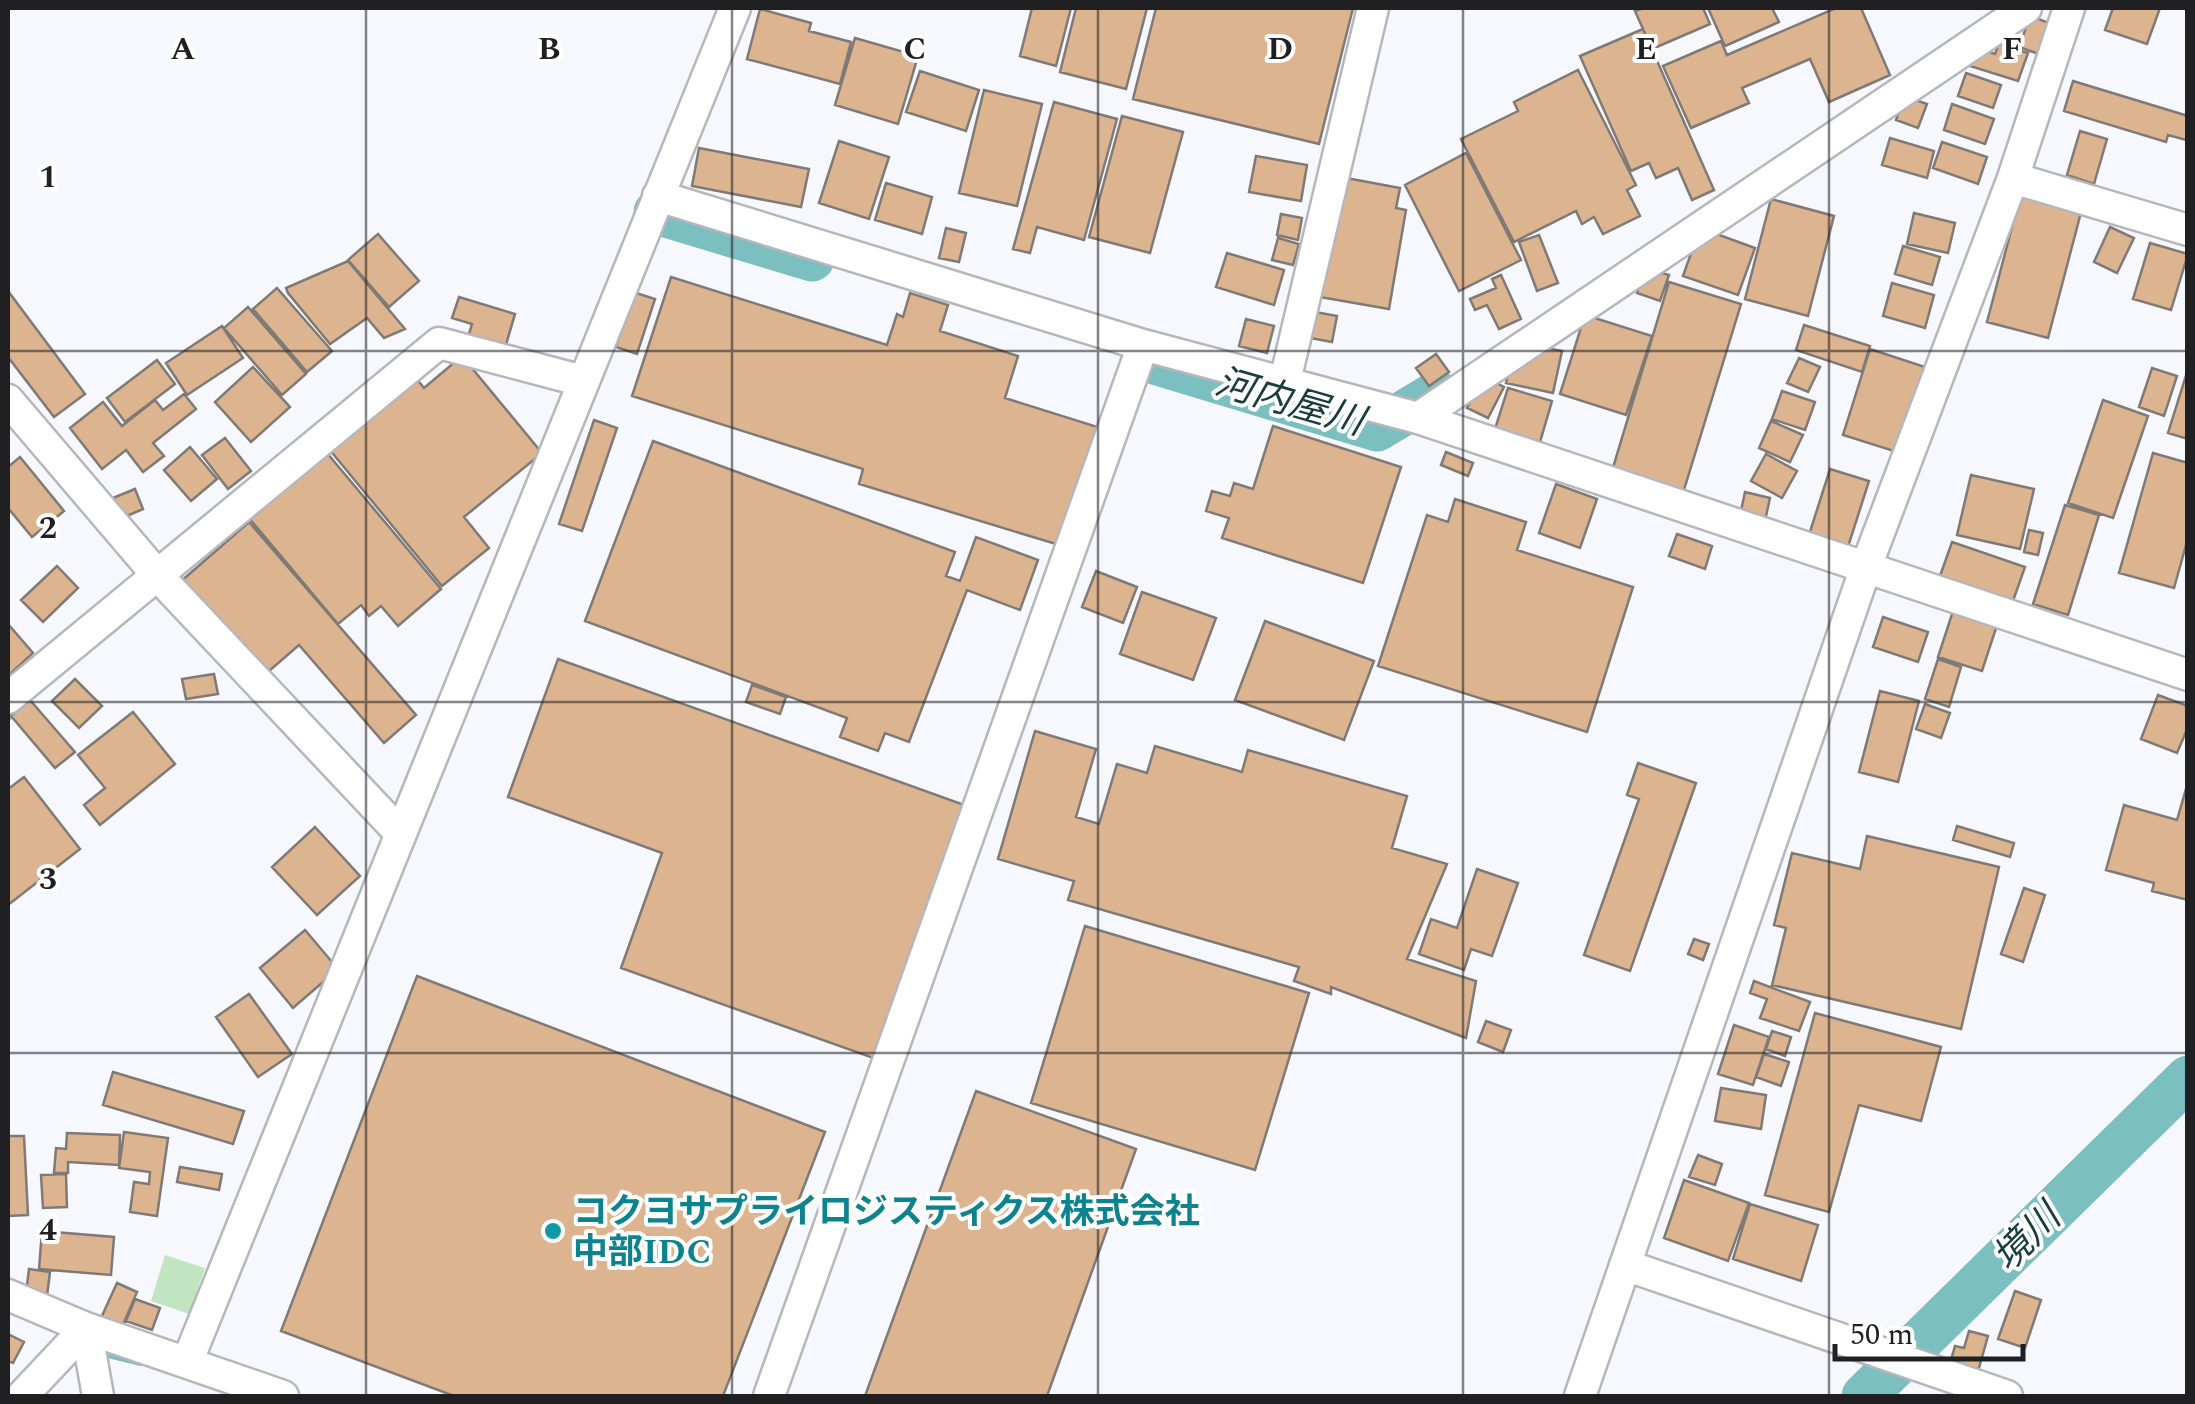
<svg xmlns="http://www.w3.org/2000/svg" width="2195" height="1404" viewBox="0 0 2195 1404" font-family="Spectral,'Noto Sans JP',serif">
	<rect width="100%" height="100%" fill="#f7f8fe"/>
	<path fill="#c0e5c0" d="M165 1255 205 1268 189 1314 151 1301Z"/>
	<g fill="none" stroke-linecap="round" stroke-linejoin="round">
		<path stroke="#7cbfc1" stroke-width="8" d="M8 717 20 707
			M96 1351 141 1362"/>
		<path stroke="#7cbfc1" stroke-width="45" d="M656 212 812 259
			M1151 361 1377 429 1437 393
			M1864 1396 2188 1078"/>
	</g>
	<path fill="#ddb490" stroke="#7f7a76" stroke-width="2.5" d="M1032 8H1071L1056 66 1020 56Z
		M1076 8H1147L1126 89 1060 72Z
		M1156 8H1353L1319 144 1133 99Z
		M1644 8H1703L1710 24 1652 49 1635 11Z
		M1708 8H1772L1779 22 1725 46Z
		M1836 8H1861L1890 75 1829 102 1810 59 1742 88 1749 103 1691 128 1663 66 1721 41 1727 55Z
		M2113 8H2160L2147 44 2105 30Z
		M760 9 811 23 809 31 851 42 840 84 747 59Z
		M2030 16 2055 25 2044 56 2019 47Z
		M1643 29 1714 190 1692 200 1678 168 1656 178 1649 163 1631 171 1580 56Z
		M855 38 918 56 898 124 835 105Z
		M1999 44 2028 53 2018 81 1970 66 1976 48 1995 54Z
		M1578 70 1636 185 1627 190 1640 216 1603 234 1594 217 1582 224 1576 211 1514 242 1461 139 1518 111 1514 102Z
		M920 71 979 90 966 131 906 112Z
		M1966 73 2001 85 1993 108 1958 96Z
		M2073 81 2188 116 2186 140 2168 135 2166 142 2064 111Z
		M984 90 1042 104 1017 206 959 193Z
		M1904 96 1927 104 1918 128 1896 120Z
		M1054 102 1117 119 1084 240 1037 227 1030 253 1013 249Z
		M1952 104 1994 119 1985 144 1944 130Z
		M1122 116 1183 132 1150 253 1089 237Z
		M2080 131 2107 139 2094 184 2067 175Z
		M1890 138 1934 151 1927 178 1882 165Z
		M839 141 889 157 869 219 819 203Z
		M1942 142 1987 157 1978 184 1933 168Z
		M699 148 809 169 801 207 692 186Z
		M1466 153 1521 260 1459 291 1405 185Z
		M1256 156 1307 165 1301 201 1249 192Z
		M1341 177 1400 188 1396 208 1406 210 1389 309 1320 297Z
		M886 183 932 197 922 234 875 220Z
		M2023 185 2084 201 2048 338 1987 322Z
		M1771 199 1834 216 1808 316 1745 299Z
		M1914 213 1955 223 1948 253 1907 244Z
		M1281 214 1302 218 1298 240 1277 235Z
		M2110 227 2134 238 2117 273 2094 262Z
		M946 228 966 233 959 262 939 258Z
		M1700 228 1755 248 1738 295 1683 276Z
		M378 234 419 281 389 307 348 260Z
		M1539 235 1558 283 1537 291 1519 242Z
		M1278 238 1299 244 1293 265 1272 260Z
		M2150 243 2188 254 2171 310 2133 299Z
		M1903 246 1940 257 1932 285 1895 274Z
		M1227 253 1284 270 1274 305 1216 287Z
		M348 261 405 329 384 338 367 318 330 344 288 293 286 288Z
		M1646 268 1669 275 1660 301 1637 293Z
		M1501 275 1521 319 1499 329 1487 305 1475 310 1470 299 1496 288 1492 279Z
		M671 277 887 345 897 314 903 317 910 293 948 305 940 331 1018 356 1005 398 1107 430 1069 548 859 484 863 469 632 396Z
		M1669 282 1741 304 1683 493 1612 471Z
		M1892 283 1934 295 1925 328 1883 316Z
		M277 288 332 351 307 372 253 309Z
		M8 291 85 394 54 417 8 357Z
		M633 292 655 299 637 354 616 347Z
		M459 297 515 314 505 348 468 337 472 324 452 318Z
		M248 307 306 374 282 395 224 328Z
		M1310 311 1337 316 1332 342 1305 337Z
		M1585 315 1652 336 1626 415 1560 394Z
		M1246 319 1274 326 1267 353 1239 346Z
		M1804 325 1870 346 1862 372 1796 350Z
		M222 326 243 358 187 395 166 363Z
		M1531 345 1562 351 1553 393 1506 383 1512 357Z
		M1870 349 1925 367 1897 452 1843 435Z
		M1436 354 1449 372 1429 386 1416 368Z
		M462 356 542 453 464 517 489 548 442 586 329 449 416 378 424 388Z
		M1799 358 1820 367 1808 392 1787 383Z
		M157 360 175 384 125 422 107 398Z
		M253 367 290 407 251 442 215 402Z
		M2152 368 2177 376 2164 416 2139 407Z
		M2188 369V439L2168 433Z
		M1483 376 1504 387 1488 418 1467 408Z
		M1508 388 1552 401 1540 442 1495 429Z
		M1782 391 1815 402 1805 430 1772 419Z
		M184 394 196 409 153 443 164 456 143 472 126 450 102 469 70 428 103 402 122 426 155 400 163 410Z
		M2103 400 2148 416 2113 518 2068 503Z
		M594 420 617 428 582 531 559 524Z
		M1771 421 1803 435 1790 462 1759 448Z
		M1273 426 1401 467 1363 583 1222 538 1229 518 1206 511 1212 491 1230 496 1234 483 1253 489Z
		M225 438 251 471 228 489 202 455Z
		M653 441 955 552 946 576 960 581 976 537 1038 560 1020 610 967 590 909 742 885 733 878 751 840 737 847 718 585 621Z
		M190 447 217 479 191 501 164 470Z
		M1446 452 1473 463 1468 476 1441 465Z
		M327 453 441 589 398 626 381 606 369 616 361 605 338 624 249 518Z
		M2153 453 2188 463V538L2174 588 2119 573Z
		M1766 454 1797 471 1782 498 1751 481Z
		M20 457 64 511 32 537 8 508V467Z
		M1830 469 1869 481 1847 550 1808 538Z
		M1971 475 2034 489 2020 549 1957 535Z
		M1556 484 1597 499 1580 548 1539 533Z
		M135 489 143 509 122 518 113 498Z
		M1745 492 1770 498 1765 521 1740 515Z
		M1455 499 1526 522 1517 550 1633 587 1587 732 1378 666 1427 515 1448 522Z
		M2065 505 2099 515 2068 615 2033 604Z
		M249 522 416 715 384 743 299 645 261 678 179 583Z
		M2029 530 2043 533 2038 555 2024 552Z
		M1677 534 1712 546 1705 569 1669 556Z
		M1952 542 2025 567 2013 601 1940 576Z
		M57 566 78 588 43 622 21 600Z
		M1096 571 1137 587 1123 623 1082 607Z
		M1142 592 1216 618 1193 680 1120 654Z
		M1954 608 1998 622 1982 671 1938 657Z
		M1883 617 1928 632 1918 662 1873 647Z
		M1265 621 1374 661 1344 740 1235 700Z
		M8 624 33 653 8 676Z
		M558 659 967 806 876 1059 621 968 662 853 508 797Z
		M1938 659 1961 667 1949 707 1925 699Z
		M214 674 218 694 186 699 182 679Z
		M75 679 102 706 79 728 52 701Z
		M752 685 786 697 780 714 746 702Z
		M1880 691 1919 701 1898 782 1859 772Z
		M2158 695 2188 706V727L2177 753 2141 739Z
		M30 700 75 752 55 768 11 716Z
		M1925 704 1950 713 1941 738 1916 729Z
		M133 712 175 764 100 825 84 805 105 788 78 755Z
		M1035 731 1096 749 1076 817 1099 824 1117 764 1147 773 1155 746 1242 772 1248 750 1407 796 1392 848 1447 864 1407 959 1476 981 1466 1038 1331 987V994L1294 981 1299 967 1068 900 1074 881 998 859Z
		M1638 763 1696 783 1630 971 1584 955 1639 799 1627 795Z
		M24 777 80 849 8 905V789Z
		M2188 782V900L2152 891 2154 883 2106 870 2124 805 2177 820Z
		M1957 826 2014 843 2010 857 1953 840Z
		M315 827 360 876 317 915 272 867Z
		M1867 836 1999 867 1961 1029 1772 985 1786 928 1774 925 1792 853 1860 869Z
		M1477 869 1518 883 1492 956 1471 949 1464 970 1419 954 1431 919 1457 928Z
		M2024 888 2045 895 2023 962 2001 954Z
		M1085 926 1309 993 1255 1170 1031 1103Z
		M305 930 338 969 293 1008 260 968Z
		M1694 939 1709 944 1703 960 1688 954Z
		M417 976 825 1132 723 1396H454L281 1331Z
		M1754 981 1810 1002 1799 1031 1760 1018 1767 999 1750 993Z
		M249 994 292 1054 258 1077 216 1017Z
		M1815 1013 1941 1047 1921 1121 1859 1105 1829 1212 1765 1195Z
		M1486 1021 1511 1030 1503 1052 1478 1042Z
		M1734 1025 1769 1037 1753 1085 1718 1074Z
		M1772 1031 1791 1037 1785 1056 1766 1049Z
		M1764 1054 1789 1062 1781 1086 1756 1077Z
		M113 1072 244 1111 233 1144 103 1105Z
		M1721 1088 1766 1095 1761 1129 1715 1121Z
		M976 1091 1136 1149 1047 1396H865Z
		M124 1132 168 1138 157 1216 130 1212 134 1182 149 1184 150 1172 119 1168Z
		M67 1133 120 1135 119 1165 68 1162V1173H54L56 1148 66 1149Z
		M8 1136H24L28 1215 8 1216Z
		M1698 1155 1722 1164 1715 1185 1689 1177Z
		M180 1167 222 1174 219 1190 177 1182Z
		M66 1174 67 1207 43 1208 41 1175Z
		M1684 1180 1749 1203 1728 1261 1664 1238Z
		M1750 1204 1818 1225 1801 1281 1733 1259Z
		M42 1231 114 1237 111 1275 39 1269Z
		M29 1269 50 1272 47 1296 26 1293Z
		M117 1283 137 1292 122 1327 101 1318Z
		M2015 1291 2041 1300 2025 1348 1998 1339Z
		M135 1299 160 1308 152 1330 126 1321Z
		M1969 1331 1988 1336 1977 1375 1949 1367 1955 1346 1964 1348Z
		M8 1334 24 1342 13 1363 8 1361Z"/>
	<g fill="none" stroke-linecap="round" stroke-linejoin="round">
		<defs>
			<path id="minor" d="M2013 178 2188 230
				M658 196 1143 345 1418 418 2188 675
				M1285 381 1373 8
				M8 400 158 576 400 833
				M1418 418 2026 8
				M8 698 439 343 583 381
				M1625 1265 2007 1396
				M8 1295 86 1328 283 1396
				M86 1328 98 1396
				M188 1360 735 8
				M22 1396 86 1328
				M769 1396 1143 345
				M1580 1396 1866 567 2013 178 2069 8"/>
		</defs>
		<use href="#minor" stroke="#b6b6bc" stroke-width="35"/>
		<use href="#minor" stroke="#fff" stroke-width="30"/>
	</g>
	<path fill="none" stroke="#202023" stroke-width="2.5" stroke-opacity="0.55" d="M366 8V1396M732 8V1396M1098 8V1396M1463 8V1396M1829 8V1396M8 351H2188M8 702H2188M8 1053H2188"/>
	<circle fill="#0f9aa8" stroke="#fff" stroke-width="4" cx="553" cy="1231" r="10"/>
	<g text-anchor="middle" stroke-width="8" stroke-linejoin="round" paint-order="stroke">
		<g font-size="35" font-weight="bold" fill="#0d838f" stroke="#fff" text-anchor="start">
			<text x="573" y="1223">コクヨサプライロジスティクス株式会社<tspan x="573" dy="40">中部IDC</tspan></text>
		</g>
		<g font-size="38" font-style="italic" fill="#1b3c3e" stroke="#fff">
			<text transform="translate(1290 401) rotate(16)" y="13">河内屋川</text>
			<text transform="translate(2026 1237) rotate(-45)" y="13">境川</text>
		</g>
	</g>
	<g font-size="32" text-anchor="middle" font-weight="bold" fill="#202023" stroke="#fff" stroke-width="8" stroke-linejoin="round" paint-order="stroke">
		<text x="183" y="59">A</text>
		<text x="549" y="59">B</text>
		<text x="915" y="59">C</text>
		<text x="1280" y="59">D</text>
		<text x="1646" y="59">E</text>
		<text x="2012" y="59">F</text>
		<text x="48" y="187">1</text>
		<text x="48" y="538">2</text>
		<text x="48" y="889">3</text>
		<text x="48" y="1240">4</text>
	</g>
	<rect width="2195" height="1404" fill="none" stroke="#202023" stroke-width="20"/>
	<path d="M1835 1344v15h188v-15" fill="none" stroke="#202023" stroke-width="5"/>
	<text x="1850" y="1344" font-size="30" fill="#202023" stroke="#ffffff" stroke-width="8" paint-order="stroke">50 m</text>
</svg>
